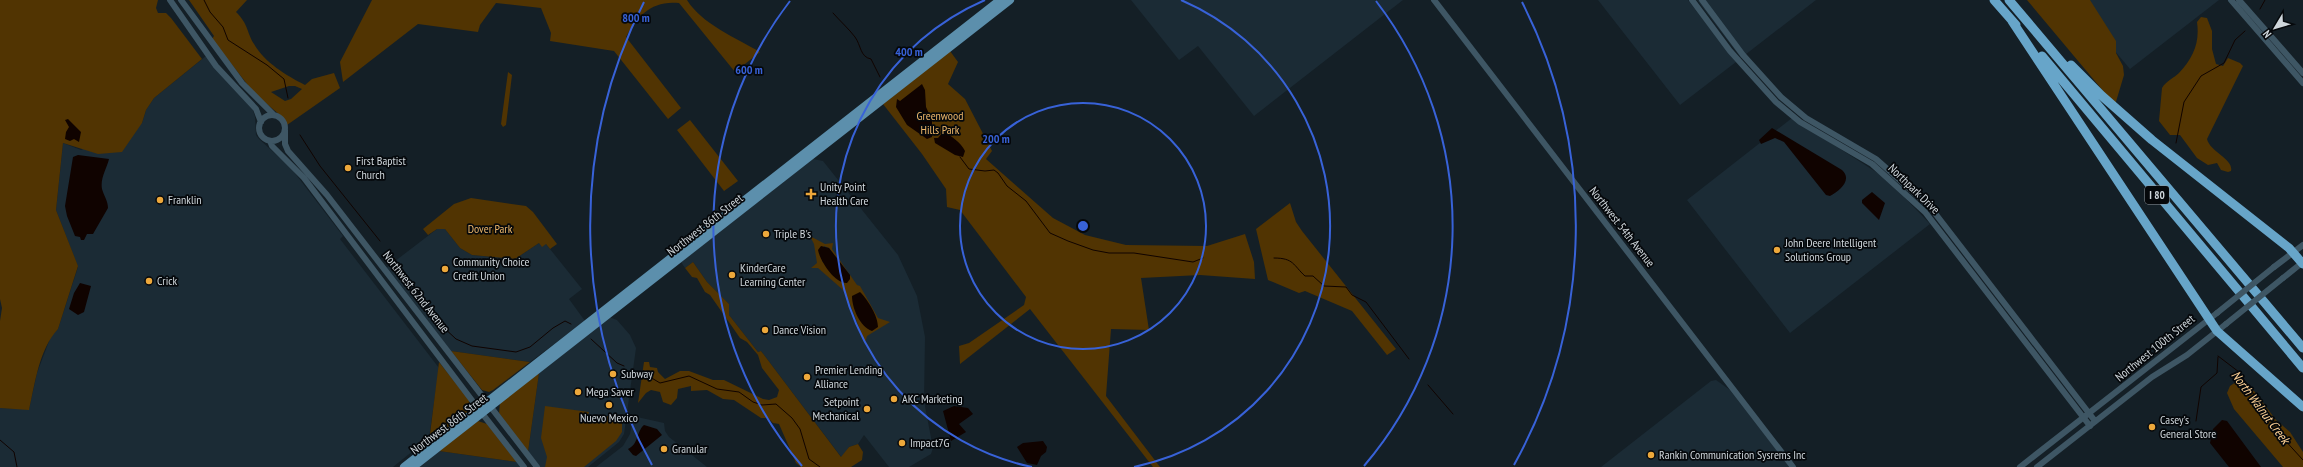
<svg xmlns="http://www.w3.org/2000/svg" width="2303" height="467" viewBox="0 0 2303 467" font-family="'PT Sans Narrow',sans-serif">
	<rect width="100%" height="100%" fill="#141f26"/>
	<path fill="#1b2b35" d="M1131 0H1403L1254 116 1198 46 1179 60Z
		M1598 0H1688L1736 62 1680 105Z
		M1697 0H1816L1741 58Z
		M2072 0H2219L2130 69Z
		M206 56 253 110 255 117 256 135 259 139 291 168 343 236 340 239 439 368 429 438 393 467H0V408L29 409 37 373 51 336 58 329 78 267 56 210 63 143 81 150 142 123 146 110 154 98Z
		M1792 118 1887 179 1930 224 1790 333 1687 200Z
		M813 159 823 161 898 255 917 296 925 337 924 401 933 448 931 454 909 467H889L864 435 858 444 849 447 842 458 761 351 758 352 729 315V304L707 282 693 262 685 268 681 262Z
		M437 229H445L460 248 472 255 515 259 539 243 546 244 582 289 569 299 585 321 530 362 451 351 386 268Z
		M609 317 617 320 630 335 636 348 624 434 619 442 588 467H540L528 452 539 373Z
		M1716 380 1730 390 1790 467H1601L1711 381Z
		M637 417 664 423 665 431 669 437 707 467H596L623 446 630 434 633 419Z
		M439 451 517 462 521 467H417Z"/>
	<path fill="#513402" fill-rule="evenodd" d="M0 0H158L156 8 158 13H166L171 18 202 59 154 98 146 110 142 123 122 152 98 154 63 143 56 210 78 266 58 329C39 349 35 384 29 410L0 408V321L2 308 0 299Z
		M189 0H247L236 12C249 25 246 31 254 44 265 63 286 75 305 85L312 79 334 73 340 88 287 125 281 116 254 93 212 39 214 36ZM289 86H295L302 89 291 99 285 101 271 92Z
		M372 0H687C702 24 736 38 760 52L735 72 679 3C652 0 637 16 626 37L681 108 668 119 614 51 550 41 551 33 541 8 496 3 480 25 478 32 418 24 343 82 340 62Z
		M2027 0H2090L2116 41V53L2123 66 2124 75 2115 105Z
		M2201 17 2207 18 2212 31V49L2216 64 2223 66 2228 58 2240 63 2243 66 2207 139C2210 152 2234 159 2231 171L2228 172 2221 170 2217 163 2208 165 2197 158 2180 135H2170L2159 121 2162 88C2166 81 2174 78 2179 73 2193 58 2200 43 2197 22Z
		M950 51 958 62 948 84 965 99 992 151 986 159 1053 218 1085 235 1126 245 1207 246 1245 234 1254 262 1255 279 1200 275 1141 278 1149 330 1111 329 1106 396 1160 467H1153L1030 309 960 364 959 346 969 343 1024 305 1026 297 960 210 947 207 946 189 922 154 883 104Z
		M508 72 512 75 506 125 503 127 501 124Z
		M690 120 738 181 724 191 677 130Z
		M471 198 526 206 533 212 557 244 550 249 546 244 542 247 539 243 515 259 472 255 460 248 445 229H437L428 235 423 229 454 204Z
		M1290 203 1296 222 1302 231 1396 349 1387 355 1352 311 1305 291 1299 293 1268 280 1256 229Z
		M810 236 825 244 833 243 832 249 857 285 860 286 878 318 890 322 867 336 865 343 847 296 842 289 818 268H811L817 263 814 244ZM824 246 829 248 850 275 837 278 822 261Z
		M693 262 707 282 729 304V315L758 352 761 351 841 457 849 447 858 444 863 452 862 460 851 467H801L796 463 779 424 773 423 768 418H761L734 400 723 399 707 390 691 391V386L678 389 677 398 671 405 663 402 660 392 651 390 646 393 638 403 644 362H649L650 367 657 368 658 372 665 379 680 371H689L713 380H724L763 399 769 400 777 397 779 390 762 368 758 355 747 342 740 338 710 295 705 292 697 278 692 277 685 268Z
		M451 351 530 362 493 390 489 392 482 390Z
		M439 362 469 400 470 406 468 412 429 442Z
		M539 373 528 452 499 413 500 403Z
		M2236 382 2254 391 2276 420 2290 432 2303 452V467H2283L2234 409 2227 393 2230 386Z
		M545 406 589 412 588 415 604 419 605 416 622 418V432L616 441 584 467H545L547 457 541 438Z
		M478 421 487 424 517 462 439 451Z"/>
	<path fill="#100300" d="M922 84 925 90 926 107 932 120V137L927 139 907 125 896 107 897 99 900 101Z
		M68 119 81 132 79 142 74 139 70 141 65 139 66 132 69 127 65 120Z
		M1772 128 1842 170C1853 180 1839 191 1830 196L1826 195 1784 142 1775 138 1761 144 1759 140Z
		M943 132C951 135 961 143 965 151L963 157 955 155 935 143 934 138H938Z
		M78 155 109 159C107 168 100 178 102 189 104 196 108 201 108 208L93 234H87L84 240H81L80 237 75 236 67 216 65 206 73 157Z
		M1872 192 1885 203 1879 220 1862 203V200Z
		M821 246 829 248 850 275V279L847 283C835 284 820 261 818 250Z
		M80 283 91 286 84 312 78 315 69 309 74 293Z
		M860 292C868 300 878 316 878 327L872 331C860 327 852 308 852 296Z
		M954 406 968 408 973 414 959 424 966 432 951 441 943 411Z
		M2222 420 2227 421 2261 467H2229L2210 443 2213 429Z
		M644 425 657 429 662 435 636 456 633 455 628 449C639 444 636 432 644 425Z
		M1043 441 1047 447 1046 452 1041 456 1037 465 1027 463 1017 447 1023 443Z"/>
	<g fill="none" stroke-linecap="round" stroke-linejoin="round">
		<path stroke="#100300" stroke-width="1" d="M204 0 210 12 223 27 228 40 267 65 284 79 288 98
			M2260 9 2265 0
			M833 13C840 21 849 29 855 37 861 45 860 57 871 59L880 77
			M300 135 320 166 380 241
			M2176 143 2184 102 2201 76 2224 63 2235 40 2245 31
			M960 157 969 169 985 171 994 170 998 173 1007 186 1026 201 1050 233 1068 241 1093 250 1109 253H1134L1193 262 1203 258
			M394 258 442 326 456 339 472 346 516 352 530 347 553 328 565 321 571 324
			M1274 258C1294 258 1293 265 1305 276H1313L1324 286 1346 287 1352 295 1366 302 1409 359
			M591 339 617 363 624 366
			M2218 356 2239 372 2282 437 2303 460
			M650 377 660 383 689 376 717 389 739 392 753 402 762 405 776 404 792 418 800 429 809 459 820 467
			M1428 385 1453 414
			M2196 421 2201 387 2217 373 2218 357
			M0 440 14 452 17 467"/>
		<path stroke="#3e5664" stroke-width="6" d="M170 0 216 66 256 109 261 122
			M181 0 242 83 274 115
			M1434 0 1793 467
			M1692 0 1730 51 1776 102 1800 122 1872 164 1925 212 2090 426
			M1702 0 1743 55 1781 97 1806 118 1876 159 1931 208 2095 421
			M2231 0 2303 83
			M2239 0 2303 73
			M259 128a13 13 0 1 1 26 0a13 13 0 1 1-26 0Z
			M285 130V144L288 151 327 195 537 467
			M270 141 272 146 304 178 474 403 524 467
			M2274 267 2303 245
			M2283 278 2303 262
			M2020 467 2217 313
			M2037 467 2152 377 2187 355 2226 324"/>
		<path stroke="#5c8fac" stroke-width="8" d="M404 467 1000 0
			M413 467 1010 0"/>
		<path stroke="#67a5c9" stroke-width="9" d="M1994 0 2016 25
			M2009 0 2303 348
			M2012 21 2209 319 2217 331 2303 407
			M2042 56 2303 368
			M2071 65 2102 96 2152 140 2289 248 2303 264"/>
		<path stroke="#3e5664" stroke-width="6" d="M2217 313 2274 267
			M2226 324 2283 278"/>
	</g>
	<g fill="none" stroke="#3862d8" stroke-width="2">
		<circle cx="1083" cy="226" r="123"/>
		<path d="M1032 467A246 246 0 0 1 985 0M1181 0A246 246 0 0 1 1134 467"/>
		<path d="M802 466A369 369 0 0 1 790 1M1376 1A369 369 0 0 1 1364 466"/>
		<path d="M652 465A493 493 0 0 1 644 2M1522 2A493 493 0 0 1 1514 465"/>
	</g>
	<g fill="#eda83b" stroke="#05080b" stroke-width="1.5">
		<circle cx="348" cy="168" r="4"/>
		<path d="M809 188h4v4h4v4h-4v4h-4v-4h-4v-4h4z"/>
		<circle cx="160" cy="200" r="4"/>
		<circle cx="766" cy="234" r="4"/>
		<circle cx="1777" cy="250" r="4"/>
		<circle cx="445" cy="269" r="4"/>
		<circle cx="732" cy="275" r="4"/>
		<circle cx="149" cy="281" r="4"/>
		<circle cx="765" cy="330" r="4"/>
		<circle cx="613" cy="374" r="4"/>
		<circle cx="807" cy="377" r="4"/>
		<circle cx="578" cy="392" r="4"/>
		<circle cx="894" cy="399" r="4"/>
		<circle cx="609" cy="405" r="4"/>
		<circle cx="867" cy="409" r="4"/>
		<circle cx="2152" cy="427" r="4"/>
		<circle cx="902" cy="443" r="4"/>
		<circle cx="664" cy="449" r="4"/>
		<circle cx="1651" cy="455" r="4"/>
	</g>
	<g text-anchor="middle" stroke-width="3.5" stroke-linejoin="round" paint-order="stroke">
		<rect fill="#05080b" stroke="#92989d" stroke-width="1" x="2145" y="186" width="24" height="18" rx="3"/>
		<g font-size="11" font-weight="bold" fill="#cfd6db">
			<text x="2157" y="199">I 80</text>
		</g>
		<g font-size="12" fill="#edb76b" stroke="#05080b">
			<text x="940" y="120">Greenwood<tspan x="940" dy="14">Hills Park</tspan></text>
			<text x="490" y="233">Dover Park</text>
		</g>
		<g font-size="12" fill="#cfd6db" stroke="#05080b" text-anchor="start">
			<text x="356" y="165">First Baptist<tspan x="356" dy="14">Church</tspan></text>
			<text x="820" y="191">Unity Point<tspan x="820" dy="14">Health Care</tspan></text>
			<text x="168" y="204">Franklin</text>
			<text x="774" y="238">Triple B's</text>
			<text x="1785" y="247">John Deere Intelligent<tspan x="1785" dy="14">Solutions Group</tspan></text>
			<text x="453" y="266">Community Choice<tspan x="453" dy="14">Credit Union</tspan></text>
			<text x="740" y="272">KinderCare<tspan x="740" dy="14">Learning Center</tspan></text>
			<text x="157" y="285">Crick</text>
			<text x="773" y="334">Dance Vision</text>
			<text x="815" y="374">Premier Lending<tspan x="815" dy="14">Alliance</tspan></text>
			<text x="621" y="378">Subway</text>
			<text x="586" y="396">Mega Saver</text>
			<text x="902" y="403">AKC Marketing</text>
			<text x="859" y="406" text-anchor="end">Setpoint<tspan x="859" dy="14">Mechanical</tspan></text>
			<text x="609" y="422" text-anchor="middle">Nuevo Mexico</text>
			<text x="2160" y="424">Casey's<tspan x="2160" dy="14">General Store</tspan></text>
			<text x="910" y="447">Impact7G</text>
			<text x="672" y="453">Granular</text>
			<text x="1659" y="459">Rankin Communication Sysrems Inc</text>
		</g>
		<g font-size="12" fill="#cfd6db" stroke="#05080b">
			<text transform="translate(1914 189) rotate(44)" y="4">Northpark Drive</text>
			<text transform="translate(705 225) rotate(-38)" y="4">Northwest 86th Street</text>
			<text transform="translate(1622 227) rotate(52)" y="4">Northwest 54th Avenue</text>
			<text transform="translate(416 292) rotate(52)" y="4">Northwest 62nd Avenue</text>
			<text transform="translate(2155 348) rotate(-39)" y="4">Northwest 100th Street</text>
			<text transform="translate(449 424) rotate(-37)" y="4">Northwest 86th Street</text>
		</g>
		<g font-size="13" font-style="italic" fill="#face93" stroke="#05080b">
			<text transform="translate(2261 407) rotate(53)" y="5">North Walnut Creek</text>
		</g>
	</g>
	<circle cx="1083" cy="226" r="6" fill="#3862d8" stroke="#05080b" stroke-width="2"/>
	<g font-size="12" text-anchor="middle" font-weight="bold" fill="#3862d8" stroke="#05080b" stroke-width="3.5" stroke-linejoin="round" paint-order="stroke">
		<text x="636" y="22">800 m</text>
		<text x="909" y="56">400 m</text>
		<text x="749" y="74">600 m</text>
		<text x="996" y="143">200 m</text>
	</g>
	<g transform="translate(2275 28) rotate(232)" stroke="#05080b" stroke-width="3" paint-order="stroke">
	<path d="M0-3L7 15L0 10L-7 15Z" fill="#cfd6db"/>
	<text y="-6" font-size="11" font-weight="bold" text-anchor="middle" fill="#cfd6db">N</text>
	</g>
</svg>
